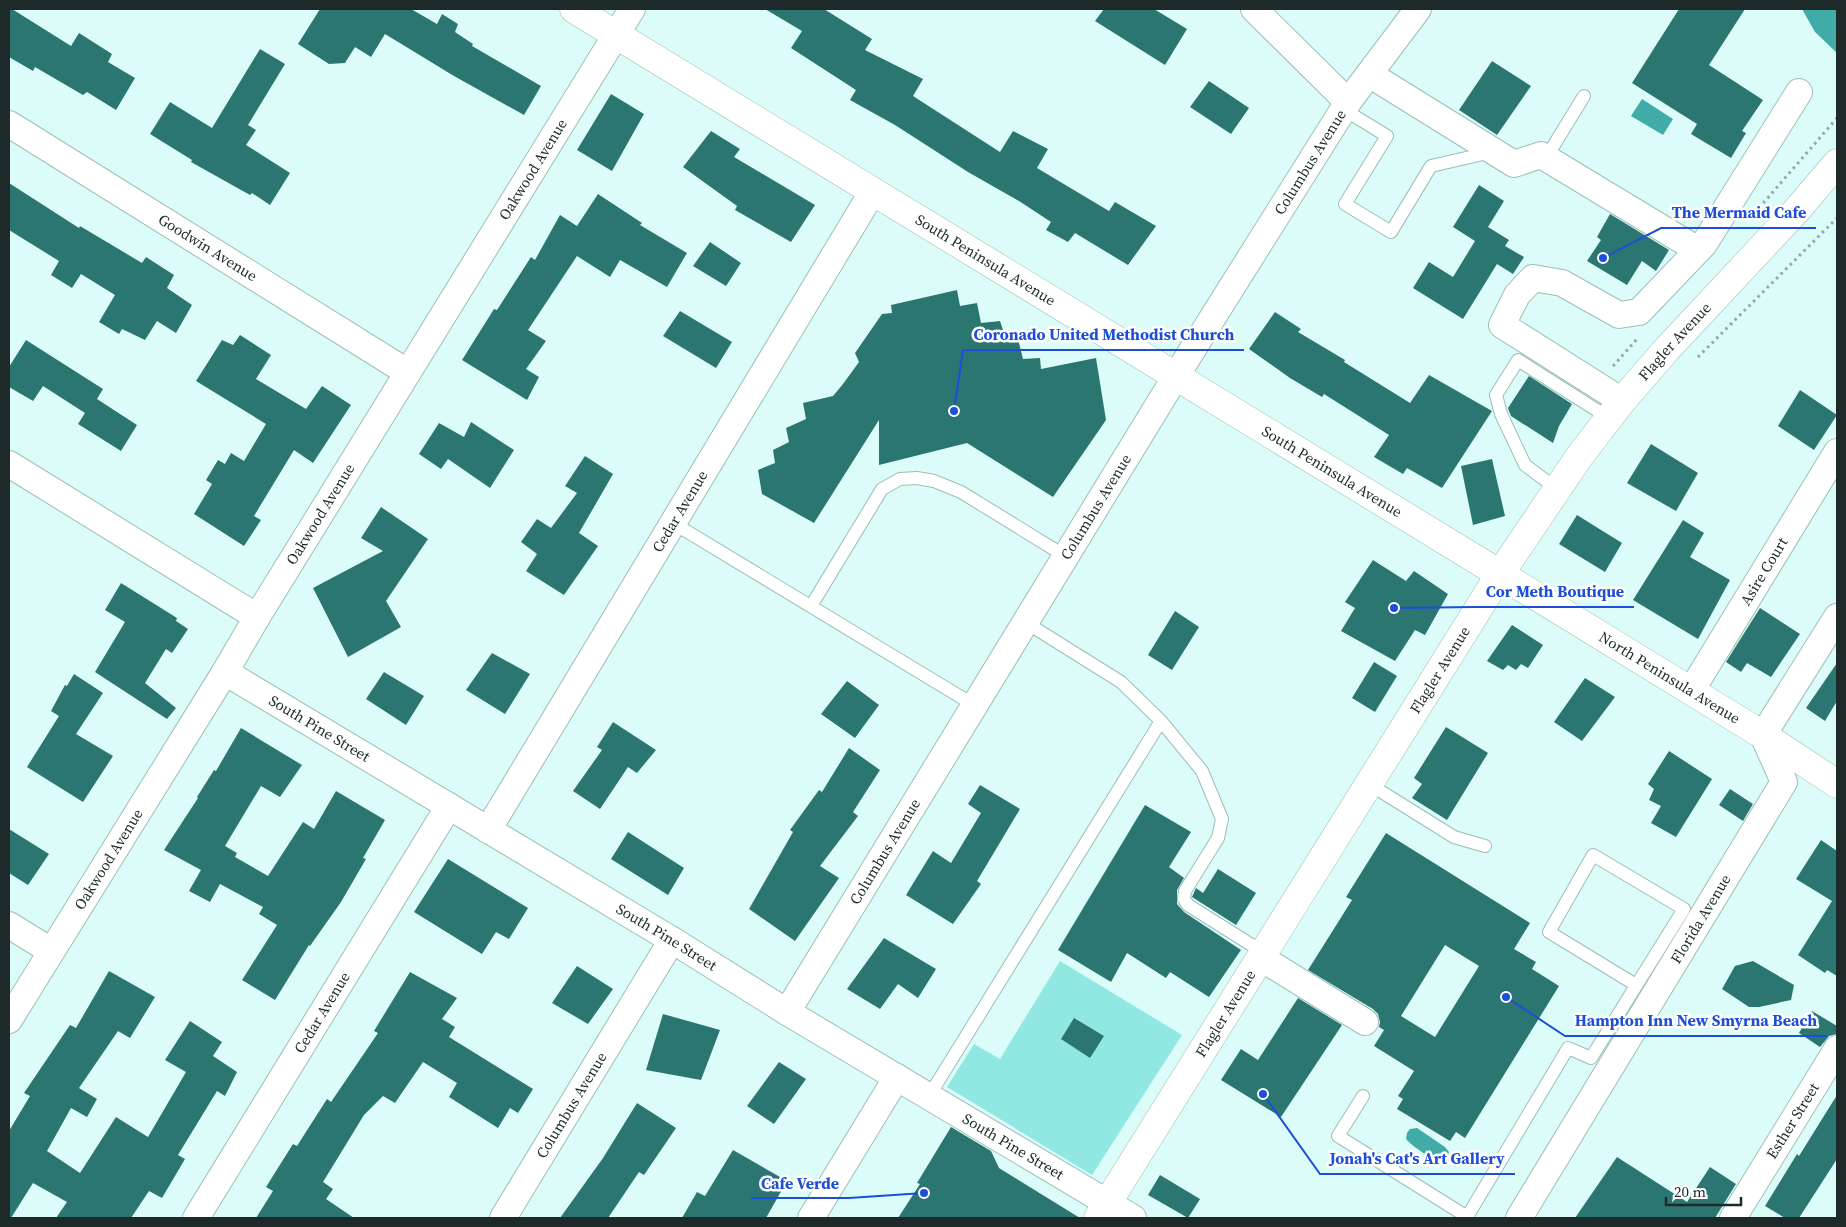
<svg xmlns="http://www.w3.org/2000/svg" width="1846" height="1227" viewBox="0 0 1846 1227" font-family="'Source Serif 4',serif">
	<rect width="100%" height="100%" fill="#dbfcf9"/>
	<path fill="#91e8e3" d="M1060 961 1182 1035 1092 1175 947 1087 974 1044 1000 1059Z"/>
	<path fill="#41aca7" d="M1802 9H1837V53L1815 32Z
		M1642 99 1673 119 1663 135 1631 116Z
		M1417 1128 1445 1147 1449 1152 1448 1155 1443 1161C1430 1158 1415 1149 1406 1139L1407 1133 1410 1129Z"/>
	<path fill="#2c7672" fill-rule="evenodd" d="M9 9H12L71 46 79 33 112 54 108 62 135 78 116 110 87 92 83 95 35 67 33 71 9 57Z
		M320 9H411L437 24 442 14 458 24 455 32 473 44 472 46 541 86 524 115 454 76 385 34 371 57 355 47 345 63 329 64 298 44Z
		M765 9H824L872 39 865 50 923 79 913 96 1000 152 1013 131 1048 149 1037 168 1109 211 1115 202 1156 226 1128 265 1075 233 1068 242 1046 230 1051 222 1019 201 968 172 895 125 850 100 856 90 791 48 802 31Z
		M1104 9H1154L1187 29 1165 65 1095 21Z
		M1679 9H1745L1709 65 1763 100 1742 131 1746 133 1731 158 1691 134 1697 124 1632 83Z
		M260 49 285 64 248 125 256 130 246 145 290 173 270 205 252 193 250 195 191 162 192 160 150 134 170 102 212 128Z
		M1492 61 1531 86 1497 135 1459 110Z
		M1209 81 1249 108 1231 134 1190 107Z
		M611 94 644 114 612 171 577 150Z
		M711 131 740 149 734 157 815 205 791 242 735 210 737 206 683 167Z
		M9 183 79 228 80 226 142 263 146 257 174 275 167 288 192 305 176 333 157 321 145 340 122 329 119 334 99 322 115 295 81 274 72 288 51 275 59 261 9 230Z
		M1479 185 1504 201 1488 227 1509 240 1505 246 1524 257 1513 274 1497 264 1463 319 1413 288 1429 262 1453 277 1475 241 1453 227Z
		M598 194 642 223 640 225 687 253 667 287 620 260 610 277 577 256 528 330 546 341 526 369 539 377 527 400 462 360 494 309 497 310 531 257 535 260 560 215 577 226Z
		M1610 214 1669 250 1656 271 1642 261 1627 285 1587 261 1601 240 1597 237Z
		M710 242 741 263 726 286 693 266Z
		M957 290 960 306 977 303 981 323 1000 321 1006 339H1018L1023 359 1040 358 1041 369 1096 358 1106 420 1053 497 967 443 879 465V420L814 523 762 494 758 470 775 463 773 450 789 442 786 428 806 419 803 403 833 396 843 384 859 362 855 353 882 314 892 313 891 305Z
		M680 311 732 342 716 368 663 336Z
		M1275 312 1301 329 1298 332 1345 360 1344 362 1410 403 1429 375 1492 411 1442 488 1407 468 1403 474 1374 457 1389 435 1324 394 1322 397 1290 378 1249 349Z
		M240 335 271 355 256 379 306 409 322 386 351 405 313 463 294 450 254 516 261 520 244 546 194 514 212 484 206 480 218 460 225 464 231 453 244 461 266 424 196 381 222 340 233 345Z
		M26 340 103 389 97 399 137 425 121 451 78 424 85 413 43 386 33 401 9 387V367Z
		M1529 376 1572 404 1559 426 1553 443 1511 416 1509 411 1508 408Z
		M1800 390 1837 415 1814 450 1778 426Z
		M471 422 514 450 490 488 448 459 441 469 419 454 439 423 464 437Z
		M1651 444 1698 473 1676 511 1627 483Z
		M585 456 613 474 579 533 598 546 564 595 526 571 537 554 521 542 537 519 551 528 577 493 565 486Z
		M1492 459 1505 516 1473 525 1461 466Z
		M381 507 428 539 386 601 401 627 348 657 313 588 383 551 361 538Z
		M1577 515 1622 543 1605 572 1559 544Z
		M1683 520 1704 533 1690 557 1730 580 1698 639 1633 600Z
		M1373 560 1406 581 1414 571 1448 594 1425 635 1415 630 1395 661 1341 631 1355 608 1345 602Z
		M121 583 177 618 176 621 188 629 172 653 166 649 145 683 176 708 167 719 95 672 125 622 105 610Z
		M1760 608 1800 634 1771 677 1747 663 1741 672 1726 662Z
		M1175 611 1199 627 1172 670 1148 655Z
		M1512 625 1543 645 1528 668 1521 664 1516 670 1508 665 1503 670 1487 661Z
		M492 653 530 674 505 714 466 690Z
		M1374 662 1397 676 1375 712 1352 698Z
		M1837 663V701L1825 721 1806 708Z
		M384 672 424 696 406 725 366 699Z
		M74 674 103 693 76 734 113 756 83 802 27 767 59 716 51 711 65 685 67 686Z
		M1585 678 1615 697 1582 741 1554 722Z
		M847 681 879 705 855 738 821 714Z
		M613 722 656 750 637 773 628 767 600 809 573 791 602 750 597 747Z
		M1446 727 1488 753 1447 820 1412 798 1422 784 1414 778Z
		M241 728 302 765 280 797 261 786 225 846 237 853 235 857 268 876 303 822 314 829 336 791 385 820 363 858 366 859 341 902 310 946 309 945 275 1000 242 980 277 925 259 914 263 907 220 884 210 902 189 891 201 870 164 850 198 798 197 797 214 770 216 771Z
		M849 748 880 770 853 812 858 816 820 866 839 878 795 941 749 909 793 832 790 830 819 790 822 792Z
		M1669 751 1712 779 1676 837 1651 823 1661 806 1649 800 1654 789 1648 784Z
		M980 785 1020 809 977 881 981 884 953 924 906 895 933 851 951 863 981 813 968 804Z
		M1730 789 1753 804 1743 821 1719 805Z
		M1145 805 1191 832 1169 867 1184 878 1177 890V904L1184 912 1241 950 1209 997 1170 972 1166 978 1127 953 1111 982 1058 950Z
		M9 829 49 854 28 885 9 873Z
		M628 832 684 868 668 895 611 859Z
		M1386 833 1530 923 1514 949 1536 962 1532 969 1559 986 1465 1138 1456 1132 1450 1141 1397 1109 1403 1099 1398 1096 1414 1071 1374 1046 1384 1030 1379 1027 1380 1022 1378 1014 1373 1009 1308 970 1352 900 1346 897ZM1445 945 1479 966 1435 1037 1401 1016Z
		M1821 840 1837 851V976L1827 970 1825 973 1798 955 1832 901 1796 879Z
		M448 859 528 908 509 939 496 932 482 954 414 912Z
		M1218 869 1256 893 1236 925 1192 897 1196 888 1203 893Z
		M884 938 936 969 918 998 898 984 880 1009 847 989Z
		M1753 961 1794 985 1791 1000 1759 1007H1749L1722 989 1735 966Z
		M577 966 613 989 588 1024 552 1003Z
		M109 971 155 997 130 1038 118 1031 79 1088 97 1099 87 1117 71 1108 47 1151 80 1173 116 1117 148 1137 186 1072 165 1060 190 1021 222 1042 213 1056 237 1072 225 1096 217 1091 178 1155 185 1159 162 1198 149 1191 131 1218H56L67 1202 33 1183 11 1218H9V1131L30 1096 24 1093 70 1025 76 1028Z
		M410 972 457 998 442 1019 455 1027 449 1037 533 1089 518 1113 510 1108 498 1128 449 1097 457 1083 423 1062 395 1103 383 1096 364 1115 323 1182 333 1189 326 1199 354 1218H256L273 1191 266 1187 293 1144 297 1146 327 1099 331 1102 378 1033 374 1031Z
		M1298 998 1342 1025 1281 1117 1221 1080 1241 1049 1258 1060Z
		M1812 1011 1837 1026V1034L1829 1036 1820 1047 1799 1033Z
		M663 1014 720 1030 701 1080 646 1070Z
		M1074 1018 1104 1036 1090 1058 1061 1039Z
		M779 1062 806 1079 774 1124 747 1106Z
		M1837 1095V1159L1799 1218H1785L1765 1206 1797 1154 1799 1156Z
		M637 1103 676 1128 644 1175 639 1172 608 1218H560L603 1158Z
		M951 1127 991 1151 999 1168 1080 1218H898L920 1184 917 1183Z
		M733 1150 787 1181 766 1218H682L697 1192 705 1196Z
		M1617 1157 1687 1202 1710 1167 1736 1184 1715 1218H1575Z
		M1160 1175 1200 1199 1188 1218 1148 1195Z"/>
	<g fill="none" stroke-linecap="round" stroke-linejoin="round">
		<defs>
			<path id="service" d="M1343 109 1387 136 1345 204 1391 232 1431 166 1492 152
				M1546 158 1584 96
				M1557 489 1525 465 1501 414 1496 395 1518 360 1609 418
				M673 523 974 705
				M811 606 882 489 900 479 917 478 934 481 961 492 1065 556
				M1025 622 1121 682 1161 721 1202 771 1222 819 1218 838 1185 891 1184 899 1188 905 1250 944 1264 952
				M1369 784 1454 837 1485 846
				M929 1096 1161 721
				M1363 1096 1338 1136 1469 1218
				M1467 1217 1568 1048 1591 1058 1684 909 1593 855 1549 932 1636 985"/>
			<g id="minor">
				<path d="M1254 9 1348 102"/>
				<path d="M1369 74 1514 164 1541 155 1698 250"/>
				<path id="s1" d="M9 124 407 372"/>
				<path d="M1622 401 1502 325 1517 295 1533 278 1562 283 1619 315 1639 312 1704 244 1799 92"/>
				<path d="M9 464 257 617"/>
				<path id="s2" d="M225 672 672 940 787 1012 1133 1218"/>
				<path id="s3" d="M1691 691 1837 452"/>
				<path id="s4" d="M488 830 873 191"/>
				<path d="M9 925 51 951"/>
				<path d="M1261 958 1365 1022"/>
				<path id="s5" d="M787 1012 1176 376 1348 102 1418 9"/>
				<path id="s6" d="M9 1020 225 672 257 617 632 9"/>
				<path id="s7" d="M196 1218 449 806"/>
				<path id="s8" d="M503 1218 672 940"/>
				<path d="M811 1218 897 1077"/>
				<path id="s9" d="M1519 1218 1784 782 1763 735 1837 617"/>
				<path id="s10" d="M1733 1218 1837 1049"/>
			</g>
			<g id="tertiary">
				<path id="s11" d="M1098 1218 1500 574 1763 735 1837 784"/>
			</g>
			<g id="secondary">
				<path id="s12" d="M574 9 1500 574 1579 457 1622 401 1667 349 1796 211 1837 163"/>
			</g>
		</defs>
		<use href="#service" stroke="#9dbdba" stroke-width="14"/>
		<use href="#minor" stroke="#9dbdba" stroke-width="28"/>
		<use href="#tertiary" stroke="#9dbdba" stroke-width="29"/>
		<use href="#secondary" stroke="#9dbdba" stroke-width="29"/>
		<path stroke="#90a9a7" stroke-width="3" stroke-dasharray="2.5 4" stroke-linecap="butt" d="M1759 208 1837 118
			M1698 357 1837 218
			M1613 366 1637 339"/>
		<use href="#service" stroke="#fff" stroke-width="12"/>
		<use href="#minor" stroke="#fff" stroke-width="26"/>
		<use href="#tertiary" stroke="#fff" stroke-width="28"/>
		<use href="#secondary" stroke="#fff" stroke-width="28"/>
	</g>
	<g text-anchor="middle" stroke-width="5" stroke-linejoin="round" paint-order="stroke">
		<g font-size="15" fill="#1d2a29" stroke="#fff">
			<text dy="5" stroke="none"><textPath href="#s5" startOffset="998">Columbus Avenue</textPath></text>
			<text dy="5" stroke="none"><textPath href="#s6" startOffset="999">Oakwood Avenue</textPath></text>
			<text dy="5" stroke="none"><textPath href="#s1" startOffset="234">Goodwin Avenue</textPath></text>
			<text dy="5" stroke="none"><textPath href="#s12" startOffset="482">South Peninsula Avenue</textPath></text>
			<text dy="5" stroke="none"><textPath href="#s12" startOffset="1376">Flagler Avenue</textPath></text>
			<text dy="5" stroke="none"><textPath href="#s12" startOffset="888">South Peninsula Avenue</textPath></text>
			<text dy="5" stroke="none"><textPath href="#s5" startOffset="592">Columbus Avenue</textPath></text>
			<text dy="5" stroke="none"><textPath href="#s4" startOffset="372">Cedar Avenue</textPath></text>
			<text dy="5" stroke="none"><textPath href="#s6" startOffset="594">Oakwood Avenue</textPath></text>
			<text dy="5" stroke="none"><textPath href="#s3" startOffset="140">Asire Court</textPath></text>
			<text dy="5" stroke="none"><textPath href="#s11" startOffset="646">Flagler Avenue</textPath></text>
			<text dy="5" stroke="none"><textPath href="#s11" startOffset="958">North Peninsula Avenue</textPath></text>
			<text dy="5" stroke="none"><textPath href="#s2" startOffset="110">South Pine Street</textPath></text>
			<text dy="5" stroke="none"><textPath href="#s5" startOffset="188">Columbus Avenue</textPath></text>
			<text dy="5" stroke="none"><textPath href="#s6" startOffset="189">Oakwood Avenue</textPath></text>
			<text dy="5" stroke="none"><textPath href="#s9" startOffset="350">Florida Avenue</textPath></text>
			<text dy="5" stroke="none"><textPath href="#s2" startOffset="515">South Pine Street</textPath></text>
			<text dy="5" stroke="none"><textPath href="#s7" startOffset="241">Cedar Avenue</textPath></text>
			<text dy="5" stroke="none"><textPath href="#s11" startOffset="241">Flagler Avenue</textPath></text>
			<text dy="5" stroke="none"><textPath href="#s8" startOffset="132">Columbus Avenue</textPath></text>
			<text dy="5" stroke="none"><textPath href="#s10" startOffset="114">Esther Street</textPath></text>
			<text dy="5" stroke="none"><textPath href="#s2" startOffset="920">South Pine Street</textPath></text>
		</g>
	</g>
	<path fill="none" stroke="#1d4ed8" stroke-width="2" d="M1603 258L1661 228H1816M954 411L963 350H1244M1394 608L1475 607H1634M1506 997L1565 1036H1827M1263 1094L1320 1174H1515M924 1193L849 1198H751"/>
	<g fill="#1d4ed8" stroke="#fff" stroke-width="2">
		<circle cx="1603" cy="258" r="5"/>
		<circle cx="954" cy="411" r="5"/>
		<circle cx="1394" cy="608" r="5"/>
		<circle cx="1506" cy="997" r="5"/>
		<circle cx="1263" cy="1094" r="5"/>
		<circle cx="924" cy="1193" r="5"/>
	</g>
	<g font-size="16" text-anchor="middle" font-weight="bold" fill="#1d4ed8" stroke="#fff" stroke-width="5" stroke-linejoin="round" paint-order="stroke">
		<text x="1739" y="218">The Mermaid Cafe</text>
		<text x="1104" y="340">Coronado United Methodist Church</text>
		<text x="1555" y="597">Cor Meth Boutique</text>
		<text x="1696" y="1026">Hampton Inn New Smyrna Beach</text>
		<text x="1417" y="1164">Jonah's Cat's Art Gallery</text>
		<text x="800" y="1189">Cafe Verde</text>
	</g>
	<rect width="1846" height="1227" fill="none" stroke="#1d2a29" stroke-width="20"/>
	<path d="M1666 1197v8h75v-8" fill="none" stroke="#1d2a29" stroke-width="2.5"/>
	<text x="1674" y="1197" font-size="15" fill="#1d2a29" stroke="#ffffff" stroke-width="4" paint-order="stroke">20 m</text>
</svg>
